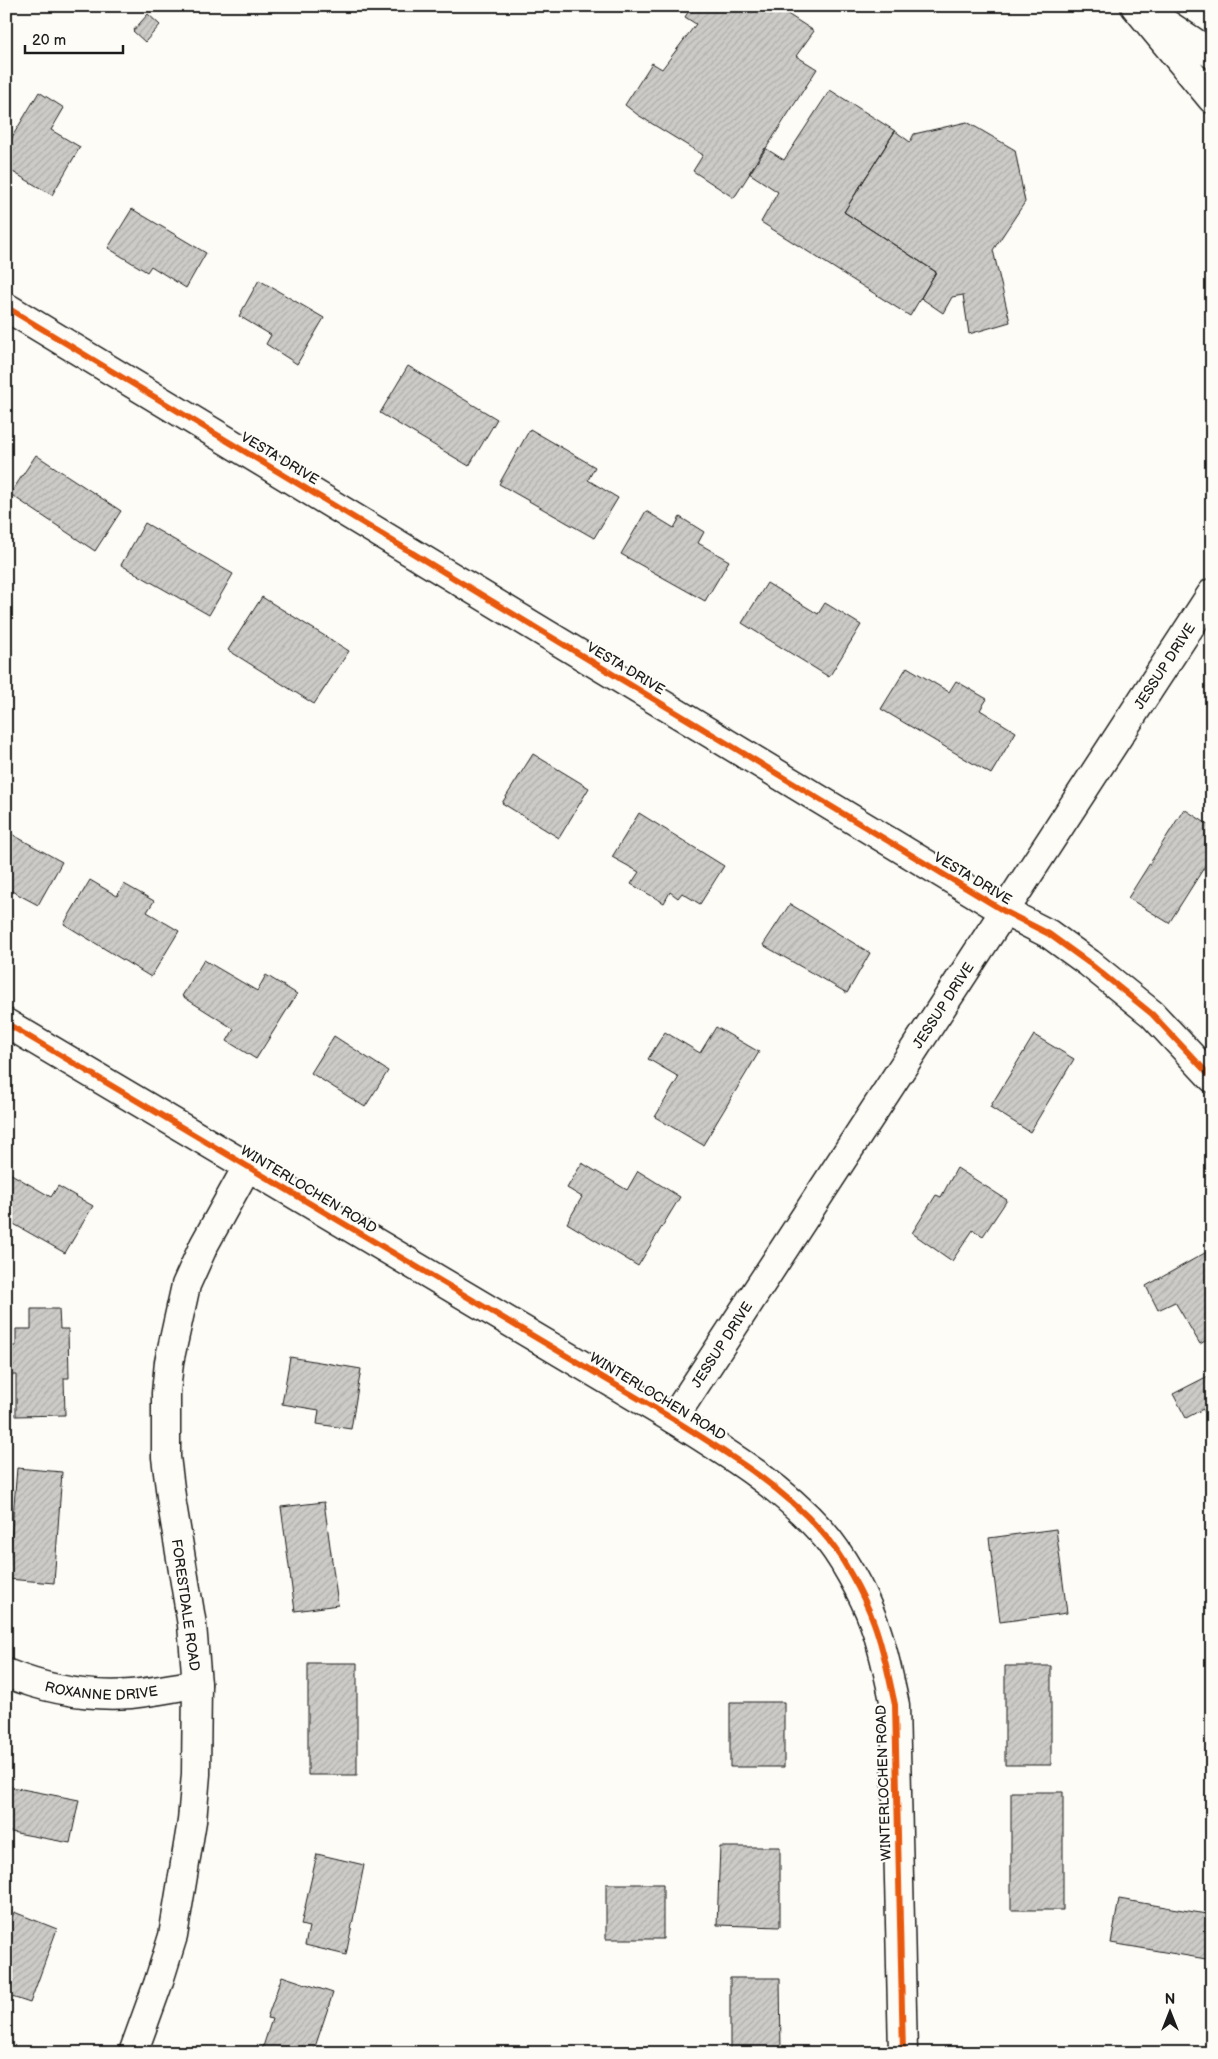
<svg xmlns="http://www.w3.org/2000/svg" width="1218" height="2059" viewBox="0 0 1218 2059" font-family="'Balsamiq Sans',sans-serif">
	<defs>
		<pattern id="building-hatch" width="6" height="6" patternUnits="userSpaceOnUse" patternTransform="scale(1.25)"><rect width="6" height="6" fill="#cccbc8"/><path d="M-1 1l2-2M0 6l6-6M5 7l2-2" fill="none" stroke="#afaeab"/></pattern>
	</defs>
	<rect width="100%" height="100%" fill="#fdfcf7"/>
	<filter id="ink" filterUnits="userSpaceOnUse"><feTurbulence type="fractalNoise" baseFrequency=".02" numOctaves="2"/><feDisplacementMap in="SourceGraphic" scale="10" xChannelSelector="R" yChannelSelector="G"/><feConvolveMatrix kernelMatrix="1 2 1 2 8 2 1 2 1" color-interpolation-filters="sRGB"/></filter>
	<g filter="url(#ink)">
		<path fill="url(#building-hatch)" stroke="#1c1c1c" d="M692 6H775L814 31 796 56 817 69 734 198 693 171 703 155 638 115 625 105 652 63 662 69 696 24 685 17Z
			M148 14 160 25 145 42 133 31Z
			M830 90 895 131 844 212 936 272 910 316 761 222 778 192 749 173 765 148 784 160Z
			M39 92 64 108 51 130 80 147 52 195 6 168V147Z
			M967 122 1015 150 1025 202 993 250 1010 322 969 334 963 295 952 297 943 313 921 298 936 272 844 212 895 131 910 142 914 134Z
			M132 209 206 253 186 288 151 266 147 272 108 248Z
			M259 280 324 318 297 364 266 344 271 335 239 316Z
			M408 366 497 419 469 466 380 413Z
			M530 429 595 467 588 480 618 498 594 538 499 484Z
			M36 455 121 511 95 551 10 494Z
			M646 511 674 528 680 517 704 532 698 543 729 561 705 601 621 554Z
			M145 523 233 574 209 615 121 565Z
			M767 583 818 614 825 603 861 625 829 677 742 623Z
			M262 597 349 651 314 704 228 650Z
			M907 667 949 692 956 681 987 699 980 710 1016 732 991 774 881 709Z
			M533 754 589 788 559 838 502 803Z
			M1184 809 1212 827V855L1169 923 1128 898Z
			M639 813 724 866 700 904 682 893 678 898 670 892 664 903 631 884 639 872 612 857Z
			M6 831 62 862 38 905 6 888Z
			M90 880 117 896 124 884 154 901 147 912 179 931 151 977 64 924Z
			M790 904 870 953 847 993 763 945Z
			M204 960 257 991 266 975 297 994 256 1059 227 1041 234 1029 182 996Z
			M716 1027 759 1052 703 1145 655 1117 679 1077 648 1059 665 1032 700 1053Z
			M1034 1035 1074 1059 1030 1132 990 1107Z
			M334 1036 388 1071 365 1107 311 1073Z
			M582 1163 627 1190 638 1171 680 1197 638 1266 567 1223 582 1197 567 1188Z
			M957 1168 1007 1200 983 1236 973 1230 952 1261 912 1233 936 1195 941 1197Z
			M6 1171 51 1197 58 1186 93 1206 65 1253 12 1223 6 1231Z
			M1212 1249V1337L1200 1344 1175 1302 1158 1310 1146 1286Z
			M31 1309H59L60 1329H68L69 1378H64L65 1415 16 1416V1375H6V1346H16V1329H31Z
			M290 1357 361 1369 351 1429 317 1424 319 1410 282 1404Z
			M1212 1374V1425L1203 1409 1186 1418 1173 1394Z
			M17 1468 62 1472 54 1583 8 1579Z
			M324 1502 338 1605 295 1611 281 1507Z
			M1056 1529 1067 1613 1000 1622 989 1538Z
			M308 1663H357V1775H308Z
			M1005 1666H1051V1765H1005Z
			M730 1702H784V1767H730Z
			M6 1786 79 1800 70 1843 6 1831Z
			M1011 1792H1063V1910H1011Z
			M720 1847H780V1927L717 1925Z
			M317 1854 364 1865 346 1955 305 1945 309 1927 301 1925Z
			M606 1884H663V1939H606Z
			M1119 1899 1212 1915V1960L1111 1943Z
			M14 1912 57 1929 30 2003 6 1995V1936Z
			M282 1976 333 1993 313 2053H261L272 2019 267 2018Z
			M730 1978H780L781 2053H730Z"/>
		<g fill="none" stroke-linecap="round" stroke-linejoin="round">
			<defs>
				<g id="street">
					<path d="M6 307 1004 911 1049 934 1089 963 1152 1014 1212 1078"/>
					<path d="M6 1023 673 1419C725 1452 779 1484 821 1531 841 1553 864 1595 874 1623 884 1650 889 1678 895 1705L903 2053"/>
					<path id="s1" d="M673 1419 1212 593"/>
					<path id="s2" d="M6 1673C45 1689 89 1697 131 1694 153 1692 175 1687 197 1684"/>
					<path d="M133 2053 158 1984 173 1936 192 1821 196 1774 197 1684 192 1625 172 1504 166 1457V1393L169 1362 186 1285 204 1245 247 1167"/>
				</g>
				<path id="primary" d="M1135 6 1212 99
					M1153 15 1212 54"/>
			</defs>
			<use href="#street" stroke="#1c1c1c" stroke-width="31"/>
			<use href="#primary" stroke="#1c1c1c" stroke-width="31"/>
			<use href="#street" stroke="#fdfcf7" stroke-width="28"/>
			<use href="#primary" stroke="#fdfcf7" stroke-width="28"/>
			<defs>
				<path id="cycleway" d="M6 307 1004 911 1049 934 1089 963 1152 1014 1212 1078
					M6 1023 673 1419C725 1452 779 1484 821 1531 841 1553 864 1595 874 1623 884 1650 889 1678 895 1705L903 2053"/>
			</defs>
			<use href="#cycleway" stroke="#fdfcf7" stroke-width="9"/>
			<use href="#cycleway" stroke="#e8590c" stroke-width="6"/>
		</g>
	</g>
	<g text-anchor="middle" stroke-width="4.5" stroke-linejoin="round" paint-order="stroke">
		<g font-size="14" fill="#1c1c1c" stroke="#fdfcf7">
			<text transform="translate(280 458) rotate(31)" y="5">VESTA DRIVE</text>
			<text dy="5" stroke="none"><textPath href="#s1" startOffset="899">JESSUP DRIVE</textPath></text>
			<text transform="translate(626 668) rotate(31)" y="5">VESTA DRIVE</text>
			<text transform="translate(973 878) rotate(31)" y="5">VESTA DRIVE</text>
			<text dy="5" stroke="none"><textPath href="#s1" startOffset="494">JESSUP DRIVE</textPath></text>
			<text transform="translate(309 1189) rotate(31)" y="5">WINTERLOCHEN ROAD</text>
			<text dy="5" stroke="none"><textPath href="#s1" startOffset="89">JESSUP DRIVE</textPath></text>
			<text transform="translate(658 1396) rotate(31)" y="5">WINTERLOCHEN ROAD</text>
			<text transform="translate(186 1605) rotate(82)" y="5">FORESTDALE ROAD</text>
			<text dy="5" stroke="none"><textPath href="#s2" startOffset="98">ROXANNE DRIVE</textPath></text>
			<text transform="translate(883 1783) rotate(-92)" y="5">WINTERLOCHEN ROAD</text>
		</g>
	</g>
	<rect width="1218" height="2059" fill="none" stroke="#fdfcf7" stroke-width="25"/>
	<rect x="12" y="12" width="1193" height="2034" fill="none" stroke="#1c1c1c" stroke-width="2" filter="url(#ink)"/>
	<g transform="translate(1170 2012)" stroke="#fdfcf7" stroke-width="4" paint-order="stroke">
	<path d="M0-4L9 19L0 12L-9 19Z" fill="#1c1c1c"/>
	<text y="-8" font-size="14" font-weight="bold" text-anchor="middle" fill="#1c1c1c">N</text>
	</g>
	<path d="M25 45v8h98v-8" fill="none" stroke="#1c1c1c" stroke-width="2.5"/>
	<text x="32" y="45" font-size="15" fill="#1c1c1c" stroke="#fdfcf7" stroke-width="4" paint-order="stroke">20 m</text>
</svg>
